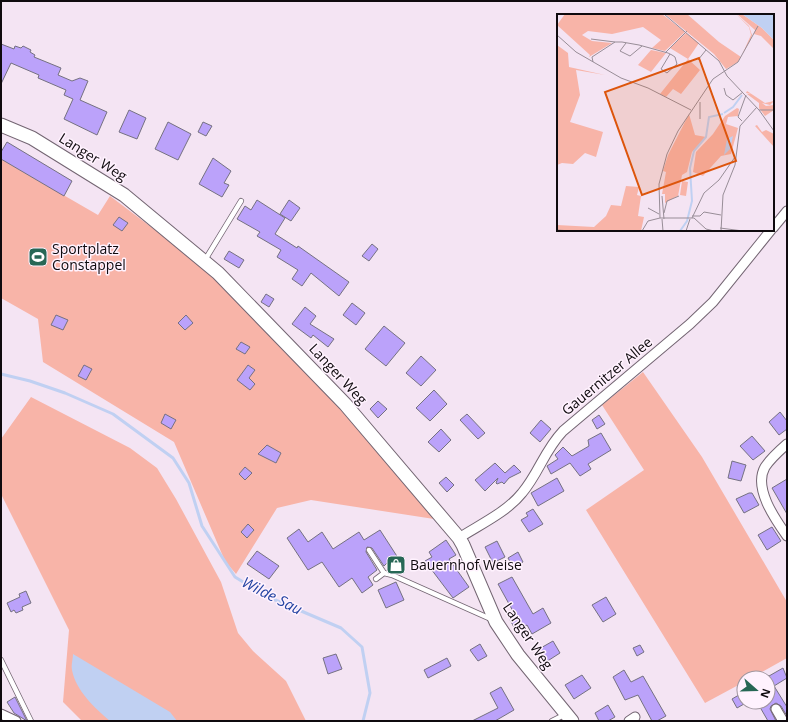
<svg xmlns="http://www.w3.org/2000/svg" width="788" height="722" viewBox="0 0 788 722" font-family="'Open Sans',sans-serif">
	<rect width="100%" height="100%" fill="#f4e4f3"/>
	<path fill="#f8b4a8" d="M1 159 98 215 110 196 212 273 355 421 434 519 311 500 277 508 236 574 225 561 174 442 43 362 38 319 1 298Z
		M643 372 702 457 787 602V658L751 678H744V682L705 703 586 510 644 470 602 405Z
		M31 397 130 448 157 468 176 499 221 582 238 633 253 651 286 681 306 721H82L63 702 69 630 1 494V439Z"/>
	<path fill="#c0d0f2" d="M73 654 170 712 177 721H110C95 708 76 691 72 670 71 665 73 659 73 654Z"/>
	<g fill="none" stroke-linecap="round" stroke-linejoin="round">
		<path stroke="#c0d0f2" stroke-width="3" d="M1 374 30 381 65 393 113 414 173 458 189 483 202 526 235 577 266 596 341 628 362 647 370 693 363 721"/>
	</g>
	<path fill="#bba2fa" stroke="#757181" d="M1 44 14 49 15 46 21 48 23 46 31 50 30 52 35 55 34 57 61 68 58 75 72 81 80 78 88 81 80 100 107 112 97 135 64 119 73 99 64 95 66 90 38 78 39 75 11 63 1 84Z
		M129 110 146 118 137 139 119 132Z
		M168 122 191 134 178 160 155 149Z
		M203 122 212 126 206 136 198 132Z
		M7 142 72 181 64 196 1 159V152Z
		M213 158 231 171 224 183 229 185 222 197 199 184Z
		M257 200 285 218 275 234 297 248 298 246 349 282 339 296 311 273 302 286 292 279 298 270 277 257 281 250 257 236 260 232 237 219 245 206 251 210Z
		M289 200 300 208 291 221 280 214Z
		M119 217 128 223 122 231 113 225Z
		M372 244 378 249 369 261 362 256Z
		M229 251 244 260 239 268 224 259Z
		M266 294 274 299 269 307 261 302Z
		M352 303 365 313 356 325 343 315Z
		M305 307 316 316 310 324 334 339 328 347 313 335 311 338 292 324Z
		M56 315 68 320 63 330 51 325Z
		M186 315 193 323 185 330 178 323Z
		M384 326 405 343 386 366 365 349Z
		M241 342 250 347 245 354 236 349Z
		M421 356 436 370 421 386 406 373Z
		M84 365 92 369 86 380 78 376Z
		M248 365 255 370 249 378 255 384 250 390 237 380Z
		M434 390 447 404 430 421 416 408Z
		M378 401 387 409 378 418 370 409Z
		M780 412 787 421V429L779 435 769 422Z
		M165 414 176 420 171 429 161 423Z
		M467 414 485 433 478 439 460 420Z
		M599 415 605 424 597 429 592 420Z
		M541 420 551 429 540 442 530 433Z
		M441 429 451 440 439 452 428 442Z
		M601 433 611 450 588 464 591 469 580 476 570 463 551 474 547 466 558 459 555 455 563 447 572 456 589 446 588 440Z
		M752 436 765 451 753 460 740 446Z
		M267 445 281 453 276 463 258 454Z
		M732 461 746 465 741 481 728 478Z
		M495 463 505 473 514 465 521 472 509 478 504 484 502 482 497 484 496 483 498 478 485 491 475 480Z
		M245 467 252 473 245 480 239 474Z
		M446 477 454 485 447 492 439 483Z
		M557 478 564 491 538 506 531 493Z
		M787 479V514L772 488Z
		M749 493H752L759 505 744 513 736 499Z
		M533 509 543 524 529 532 521 520 528 516 526 513Z
		M248 524 254 530 247 538 241 532Z
		M772 527 781 541 767 550 758 535Z
		M299 529 308 542 322 532 333 549 359 532 364 540 380 530 402 564 392 571 387 563 384 566 372 548 367 547 366 552 377 570 368 577 373 585 362 593 352 578 339 587 322 562 308 570 287 538Z
		M446 540 456 555 449 559 469 587 453 598 425 561 432 557 429 552Z
		M497 541 505 557 493 563 485 547Z
		M257 551 279 566 269 579 247 564Z
		M518 552 523 562 513 567 508 558Z
		M512 577 533 614 543 608 551 623 532 634 527 625 516 631 508 616 514 613 498 584Z
		M396 582 404 600 386 608 378 590Z
		M26 591 31 603 22 607 23 610 16 613 14 610 11 612 7 603 20 597 19 594Z
		M606 597 616 614 603 622 592 605Z
		M553 641 560 653 546 662 539 649Z
		M480 644 487 656 478 661 470 650Z
		M640 645 644 652 637 656 633 648Z
		M336 654 342 669 328 674 323 658Z
		M447 658 451 666 428 678 424 670Z
		M783 668 787 678 774 686 787 707V716L781 706 776 703 771 706 770 709 776 721H768L757 702H768V675L769 676Z
		M624 670 631 682 643 676 666 716 657 721H652L638 695 625 700 613 677Z
		M582 675 591 688 574 699 565 685Z
		M501 687 514 710 495 721H472L498 708 490 693Z
		M744 692V704L737 708 732 699Z
		M15 697 27 721 14 713 7 702Z
		M608 705 615 717 608 721H599L595 713Z"/>
	<g fill="none" stroke-linecap="round" stroke-linejoin="round">
		<defs>
			<path id="lane" d="M205 260 241 201
				M369 550 384 573
				M376 579 384 573 392 575 493 620
				M1 660 31 721
				M552 721 564 715"/>
			<path id="street" d="M773 228 787 211
				M787 444C779 451 771 458 765 467 753 488 775 519 787 536
				M459 538C479 525 507 512 522 493 539 473 544 451 563 431L690 324 713 302 771 230
				M776 709 783 721
				M1 714 16 721
				M629 721 635 717"/>
			<path id="secondary" d="M1 125 32 138 124 195 218 273 345 404 459 538 463 545 496 622 518 655 572 721"/>
		</defs>
		<use href="#lane" stroke="#736572" stroke-width="6"/>
		<use href="#street" stroke="#736572" stroke-width="11"/>
		<use href="#secondary" stroke="#736572" stroke-width="15"/>
		<use href="#lane" stroke="#fff" stroke-width="4.5"/>
		<use href="#street" stroke="#fff" stroke-width="9"/>
		<use href="#secondary" stroke="#fff" stroke-width="13"/>
	</g>
	<defs>
		<symbol id="stadium-square" viewBox="-11 -11 22 22"><rect x="-9" y="-9" width="18" height="18" rx="4" fill="#276755" stroke="#fff2fe"/><path d="M0-5a6.5 5 0 1 0 0 10a6.5 5 0 1 0 0-10ZM-3.5-1.8h7v3.6h-7Z" fill="#fff"/></symbol>
		<symbol id="shop-square" viewBox="-11 -11 22 22"><rect x="-9" y="-9" width="18" height="18" rx="4" fill="#276755" stroke="#fff2fe"/><path d="M-5-2.5h2.3a2.7 3.5 0 0 1 5.4 0H5L5.5 6h-11ZM-1.5-2.5h3a1.5 2.3 0 0 0-3 0Z" fill="#fff"/></symbol>
	</defs>
	<g fill-rule="evenodd">
		<use href="#stadium-square" x="27" y="246" width="22" height="22"/>
		<use href="#shop-square" x="385" y="554" width="22" height="22"/>
	</g>
	<g text-anchor="middle" stroke-width="3" stroke-linejoin="round" paint-order="stroke">
		<g font-size="14" fill="#0f0a0e" stroke="#fff2fe">
			<text transform="translate(93 157) rotate(32)" y="5">Langer Weg</text>
			<text transform="translate(338 374) rotate(47)" y="5">Langer Weg</text>
			<text transform="translate(607 376) rotate(-40)" y="5">Gauernitzer Allee</text>
			<text transform="translate(528 636) rotate(56)" y="5">Langer Weg</text>
		</g>
		<g font-size="14" fill="#0f0a0e" stroke="#fff2fe" text-anchor="start">
			<text x="52" y="254">Sportplatz<tspan x="52" dy="16">Constappel</tspan></text>
			<text x="410" y="570">Bauernhof Weise</text>
		</g>
		<g font-size="15" font-style="italic" fill="#2444a2" stroke="#fff2fe">
			<text transform="translate(272 596) rotate(27)" y="5">Wilde Sau</text>
		</g>
	</g>
	<g transform="translate(557 14)">
		<rect width="217" height="217" fill="#f4e4f3"/>
		<path d="M8 0H105L128 18 108 37 95 34 104 26 86 13 55 20 31 17 25 21 35 27 55 29 32 43 33 41 0 11ZM108 0H130L162 28 184 43 194 21 192 13 179 0 192 12 195 21 194 25 181 48 169 55 157 40ZM180 0H185L205 14 217 26V35L204 22 197 20 198 16ZM129 19 142 29 131 45 143 56 124 80 116 75 109 83 103 80 131 45 113 34ZM0 31 11 39 12 53 48 61 19 56 23 81 13 108 46 118 39 143 28 139 16 150 5 149 0 151ZM94 36 109 39 94 58 81 51ZM190 77 208 89 217 87 213 91 205 89 209 92 217 91V96L208 102 202 94V89L190 80H194L189 79ZM180 94 182 95 181 102 171 103 169 110 181 114 174 140 164 142 146 162 136 158 139 138 156 120 168 102ZM132 100 138 121 149 123 135 138 130 158 125 161 121 182 108 189V180H105L109 158 106 157 111 141ZM200 111 205 118 209 116 217 120V133L198 112ZM125 167 131 168 129 182 123 181ZM69 172 82 173 80 181 84 182 81 202 87 203 84 217 0 216V211L37 213 49 202 54 191 64 192Z" fill="#f8b4a8"/>
		<path d="M185 0H217V26L205 14ZM176 122 173 135 167 141 170 125Z" fill="#c0d0f2"/>
		<path fill="none" stroke="#c0d0f2" stroke-width="2" d="M208 0 217 9M167 99 176 93 185 81M123 217 130 207 135 187 133 154 137 137 149 123 152 103 166 100"/>
		<path fill="none" stroke="#988d97" stroke-width="1" d="M107 0 162 47 170 62 202 96 217 117M0 21 19 38 64 64 91 74 134 96M34 25 58 28M69 29 63 37 73 42 85 32M108 39 130 17M141 46 149 36M36 48 35 43 58 28H65L82 31 111 39 115 41 118 43 120 50 110 59 104 55 113 40M167 74 169 81 176 86 186 78M143 88V105M202 96H217M185 107 181 103 189 81M105 182 107 205M91 194 102 200M107 199 110 187 122 182M135 202H143L147 198 164 201M103 204 102 170 110 140 121 117 156 65 181 48 201 12M103 204H137L149 215 157 217M135 204 147 179 162 166 178 143M105 205 106 217M163 214 186 217M0 216 14 217M85 217 91 207 103 204M129 217 133 205M164 217 166 181 178 151 183 112 200 93"/>
		<path fill="#dd550c" fill-opacity="0.15" stroke="#dd550c" stroke-width="2" d="M142 44 179 147 85 181 48 78Z"/>
		<rect width="217" height="217" fill="none" stroke="#0f0a0e" stroke-width="2"/>
	</g>
	<rect width="788" height="722" fill="none" stroke="#0f0a0e" stroke-width="4"/>
	<g transform="translate(756 690) rotate(110)"><circle r="19" fill="#fff2fe" stroke="#9f959e"/>
	<path d="M0-3L7 15L0 10L-7 15Z" fill="#276755"/>
	<text y="-6" font-size="11" font-weight="bold" text-anchor="middle" fill="#0f0a0e">N</text>
	</g>
</svg>
